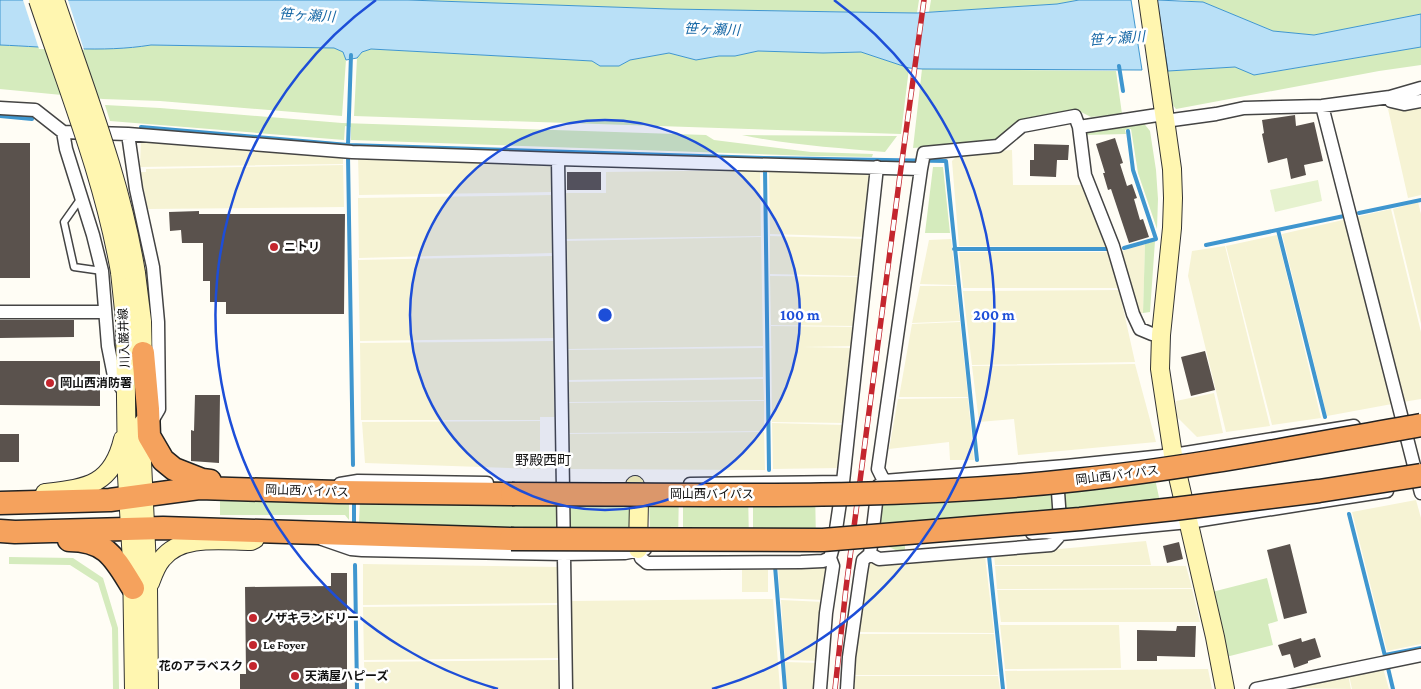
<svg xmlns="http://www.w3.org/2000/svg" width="1421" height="689" viewBox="0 0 1421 689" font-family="'Crimson Pro','Noto Sans JP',serif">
	<rect width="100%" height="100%" fill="#fffdf5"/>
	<path fill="#f6f3d4" d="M1388 109H1421V195L1408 198Z
		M141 138 343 155V164L140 167Z
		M1012 150 1013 185H1081L1107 247 959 246 952 161 960 153Z
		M358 156 552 162V192L359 195Z
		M343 165 344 207 148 209 140 172H146V169Z
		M760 170 761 236 566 239 565 193H606V172Z
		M769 170 868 171 873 177 866 237 770 234Z
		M552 195V253L359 258 358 198Z
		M1418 202 1421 214V324L1393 209Z
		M1391 209 1421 332V399L1403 402 1356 217Z
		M1347 219 1392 404 1327 416 1282 234Z
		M1277 235 1321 418 1272 425 1226 246Z
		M770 236 866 239 862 276 770 274Z
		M761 237 763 346 567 349 566 241Z
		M951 239 956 285 920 284 929 240Z
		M1145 244 1143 313 1139 314 1122 251Z
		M1225 246 1270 426 1226 432 1188 276 1192 251Z
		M959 252H1108L1118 288H963Z
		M552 256 554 338 360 341 358 260Z
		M770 276 862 277 856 326 771 325Z
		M920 286H956L960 321 912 323Z
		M1119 290 1135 362 972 365 963 291Z
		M960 322 968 397H899L912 324Z
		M771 326 856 327 854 346 802 347 854 348 845 423 772 422Z
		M554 341 555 417H540V420H361L360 343Z
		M763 348V377L567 380V350Z
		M1135 364 1156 442 1018 455 1014 419 979 422 972 366Z
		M763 379 764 400 568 402 567 382Z
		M1214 393 1223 433 1197 437 1177 417 1176 401Z
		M968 398 974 460H950L949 442 889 449 898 399Z
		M764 401V431L568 433V403Z
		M540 421V469L365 463 362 422Z
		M772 423 845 425 839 468 773 469Z
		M764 432 765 470 568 469V434Z
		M1416 500 1421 518V644L1387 651 1352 512Z
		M1146 541 1151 565H995L994 555Z
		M985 556 994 633 857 632 866 562Z
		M363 564 558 567V603L363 605Z
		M778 566 828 567 824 600 780 598Z
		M1186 566 1192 588 997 589 995 566Z
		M742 570H768V592H742Z
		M1192 589 1200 622H1001L997 590Z
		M773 599 780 689H572L571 601Z
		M781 600 824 602 820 661 785 660Z
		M558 605V658L364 660 363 607Z
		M1000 625H1119L1121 668 1005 669Z
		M856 634H994L998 675H851Z
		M558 660 559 689H365L364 662Z
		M785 662 819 663 818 689H787Z
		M1383 668 1389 689H1352L1349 675Z
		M1208 669 1212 689H1007L1005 671Z
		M1348 675 1351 689 1290 688Z
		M851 676H998L1000 689H850Z"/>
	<path fill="#d5ebbd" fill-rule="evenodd" d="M408 0H919L917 13 670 9Z
		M931 0H1079L1057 4 929 12Z
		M1179 0H1421V14L1314 35 1273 31 1203 2Z
		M0 45C50 47 102 53 151 45L334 48 343 52 346 60 342 116 160 101 103 99 0 89Z
		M1421 47V65L1379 71 1176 109 1172 104 1168 71 1235 67 1255 75Z
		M371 49 592 61 600 66H619L630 60 669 53 696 60 719 56H735L758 51 823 53 861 52 909 68 901 134 354 116 357 58 362 52Z
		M922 69 1116 71 1122 114 1091 117 1077 110 1018 121 996 142 913 148Z
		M105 105 160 108 342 123 706 135 714 140 811 152 873 154 872 157 811 156 351 140V127L345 126 344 140 110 121Z
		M1142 121 1150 131 1156 170 1158 199 1157 229 1138 173 1131 129 1125 130 1126 134 1085 135 1084 132Z
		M742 135 897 136 885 152C837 148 789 145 742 135Z
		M933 167H943L950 233H925Z
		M1155 241 1150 312 1143 313 1145 244Z
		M1151 460 1163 516 1066 530 1064 478Z
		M1054 471 1052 528 905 540V554L877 542 884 490Z
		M746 487H815L816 543 655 545 650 533 649 501 644 488ZM753 487V544H749L748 488ZM679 488 683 489V545L678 544Z
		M626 488 631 511 630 535 570 548 568 491Z
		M220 495 349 500V520L345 515H220Z
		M360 500 556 502V531L425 527V524L359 523Z
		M9 557 73 558 103 578 118 628 119 689H113L112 628 98 583 70 565 9 564Z
		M1267 578 1278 621 1268 624 1273 645 1226 657 1212 592Z"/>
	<path fill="#e6f2cf" d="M1318 180 1322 201 1275 212 1270 190Z"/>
	<path fill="#b9e0f7" stroke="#3f96cf" d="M0 0H408L670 9 845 12 917 13 1057 4 1079 0H1131L1142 70 922 69 909 68 861 52 823 53 758 51 735 56H719L696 60 669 53 630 60 619 66H600L592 61 371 49 362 52 357 58 346 60 343 52 334 48 151 45C102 53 50 47 0 45Z
		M1157 0 1203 2 1273 31 1314 35 1421 14V47L1254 75 1235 67 1168 71Z"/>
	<path fill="#fffdf5" d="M23 0H68L84 50 39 49Z"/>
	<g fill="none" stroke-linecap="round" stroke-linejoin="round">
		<path stroke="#3f96cf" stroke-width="4" d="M1119 66 1123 91
			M0 116 32 119
			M141 127 348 145 764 158 946 161 977 460
			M348 145 351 55
			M348 156 353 465
			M765 169 769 470
			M1359 213 1421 200
			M1278 230 1325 417
			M1206 245 1344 216
			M1124 248 1156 239 1133 170 1128 131
			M954 249H1109
			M354 499V526
			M1349 514 1385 656
			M989 556 1003 689
			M355 565 357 689
			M775 566 785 689
			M1385 655 1421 648
			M1388 668 1393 689"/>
	</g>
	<path fill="#5a524d" d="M1295 115 1296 126 1314 122 1323 161 1304 165 1306 175 1291 179 1287 158 1268 163 1262 134 1264 133 1262 120Z
		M1115 138 1123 163 1120 164 1127 186 1132 184 1137 198 1134 199 1140 220 1143 219 1149 237 1129 243 1111 189 1108 190 1103 173H1105L1096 144Z
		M0 143H30V278H0Z
		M1034 144 1069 145 1068 160H1057L1056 177 1030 176V160H1034Z
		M567 172H601V190H567Z
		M199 211V214H345L344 314H226V302H210V281H203V243H182L181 230 170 231 169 212Z
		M0 320H74V337L0 338Z
		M1205 351 1215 390 1191 396 1181 357Z
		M0 361H100V406L0 405Z
		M195 395H220L219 463 191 461V430L194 431Z
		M0 434H19V462H0Z
		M1179 542 1183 559 1167 563 1163 546Z
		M1290 544 1307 613 1284 619 1267 550Z
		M331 573H347V689H240V674H246L245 587 331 586Z
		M1177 626H1196L1195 657 1157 656V661H1137V630L1176 631Z
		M1301 638 1302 642 1315 638 1321 657 1308 661V663L1294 668 1290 654 1282 656 1278 645Z"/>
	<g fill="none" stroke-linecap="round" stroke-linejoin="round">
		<defs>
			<path id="lane" d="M81 198 64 222 74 267 102 271"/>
			<path id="street" d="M1390 97 1391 101 1404 104 1421 101
				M1322 106 1421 493
				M0 108 35 110 63 132 128 134 352 152 558 159 921 169 878 469 884 481
				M1165 121 1216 114 1244 108 1322 106 1390 97 1421 88
				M1079 127 1164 114
				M63 132 66 149 93 235 102 271 108 346 114 376 126 395
				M128 134 136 189 153 267 158 322 159 409 152 421
				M558 159 566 689
				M921 169 924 153 998 146 1022 126 1075 116 1079 127 1085 175 1113 246 1133 314 1140 329 1152 334 1161 335
				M0 312H104
				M843 482 877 167
				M340 484 358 481 487 483
				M1032 533 1045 532 1061 534 1189 522 1387 491
				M322 539 351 549 362 550 564 554 625 553 645 549
				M638 549 641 558 647 563 801 562 823 561 830 558 834 543 843 482 690 484
				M870 554 879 559 1051 545 1061 534 1057 478
				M820 689 826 613 833 566 830 558
				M847 689 849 657 861 572 863 560 870 554 878 486 884 481 1066 466 1173 455 1354 426
				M1256 689 1421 655"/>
			<path id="secondary" d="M1148 0 1172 169 1173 198 1172 228 1161 335 1160 369 1173 455 1215 637 1225 689
				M120 272 125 320 127 476 132 562 134 689
				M136 273 142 321 143 365
				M143 423 142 462 148 587 149 689
				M635 485 639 501 638 549
				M45 493C86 488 112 486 123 439
				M150 583C153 575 156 566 162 559 181 534 223 541 251 541L255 539"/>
			<path id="highway" d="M143 353 148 409 149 436 163 460 174 469 202 480 210 481
				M0 503 110 500 199 488 338 492 512 494
				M0 531 15 532 163 528 511 539
				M69 540C107 540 115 559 133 588"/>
		</defs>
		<use href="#lane" stroke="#444" stroke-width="9"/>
		<use href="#street" stroke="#444" stroke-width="15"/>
		<use href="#secondary" stroke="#333" stroke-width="20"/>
		<use href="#highway" stroke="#222" stroke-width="25"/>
		<use href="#lane" stroke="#fff" stroke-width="6"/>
		<use href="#street" stroke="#fff" stroke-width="12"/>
		<use href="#secondary" stroke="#fff6b0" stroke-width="18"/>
		<use href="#highway" stroke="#f5a25d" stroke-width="22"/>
		<defs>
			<path id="rail" d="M835 689 846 588 900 175 924 0"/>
		</defs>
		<use href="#rail" stroke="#c4262e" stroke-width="5.5"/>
		<use href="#rail" stroke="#fff" stroke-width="4" stroke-dasharray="11" stroke-linecap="butt"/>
		<defs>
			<path id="secondary-bridge" d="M38 0C68 90 104 179 120 272
				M55 0C85 90 121 179 136 273"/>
			<path id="highway-bridge" d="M512 494C700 494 889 501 1076 480 1192 468 1306 445 1421 425
				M511 539 823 540 1080 519 1174 509 1319 491 1421 475"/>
		</defs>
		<use href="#secondary-bridge" stroke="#333" stroke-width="20" stroke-linecap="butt"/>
		<use href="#highway-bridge" stroke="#222" stroke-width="25" stroke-linecap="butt"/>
		<use href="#secondary-bridge" stroke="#fff6b0" stroke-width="18"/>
		<use href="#highway-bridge" stroke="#f5a25d" stroke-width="22"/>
	</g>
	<circle cx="605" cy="315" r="195" fill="#1d4ed8" fill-opacity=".12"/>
	<g fill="none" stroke="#1d4ed8" stroke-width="2.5">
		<circle cx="605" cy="315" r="195"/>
		<path d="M498 689A389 389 0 0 1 376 0M834 0A389 389 0 0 1 712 689"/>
	</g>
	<g fill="#c4262e" stroke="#fff" stroke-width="2">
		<circle cx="274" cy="247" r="5"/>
		<circle cx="50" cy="383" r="5"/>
		<circle cx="253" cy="618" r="5"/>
		<circle cx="253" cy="645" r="5"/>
		<circle cx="253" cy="666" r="5"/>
		<circle cx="295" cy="676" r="5"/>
	</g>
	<g text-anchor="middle" stroke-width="5" stroke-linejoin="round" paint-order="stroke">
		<g font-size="12" font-weight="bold" fill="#111" stroke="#fff" text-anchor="start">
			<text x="284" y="251">ニトリ</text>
			<text x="60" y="387">岡山西消防署</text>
			<text x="263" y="622">ノザキランドリー</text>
			<text x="263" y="649">Le Foyer</text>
			<text x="243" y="670" text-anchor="end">花のアラベスク</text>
			<text x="305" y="680">天満屋ハピーズ</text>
		</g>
		<g font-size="12" fill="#111" stroke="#fff">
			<text transform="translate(124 338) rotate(-92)" y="4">川入巌井線</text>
			<text transform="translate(1117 475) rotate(-7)" y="4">岡山西バイパス</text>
			<text transform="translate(307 491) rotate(2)" y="4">岡山西バイパス</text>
			<text x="712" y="498">岡山西バイパス</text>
		</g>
		<g font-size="14" font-style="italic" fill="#1768a6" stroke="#fff">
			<text transform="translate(307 15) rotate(3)" y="5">笹ヶ瀬川</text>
			<text transform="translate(712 29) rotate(2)" y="5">笹ヶ瀬川</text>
			<text transform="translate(1117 38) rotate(-4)" y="5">笹ヶ瀬川</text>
		</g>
		<g font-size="14" fill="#111" stroke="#fff">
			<text x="543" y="465">野殿西町</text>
		</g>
	</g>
	<circle cx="605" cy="315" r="8" fill="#1d4ed8" stroke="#fff" stroke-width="2.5"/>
	<g font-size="15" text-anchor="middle" font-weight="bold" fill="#1d4ed8" stroke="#fff" stroke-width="5" stroke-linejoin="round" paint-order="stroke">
		<text x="800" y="320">100 m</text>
		<text x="994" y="320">200 m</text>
	</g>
</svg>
